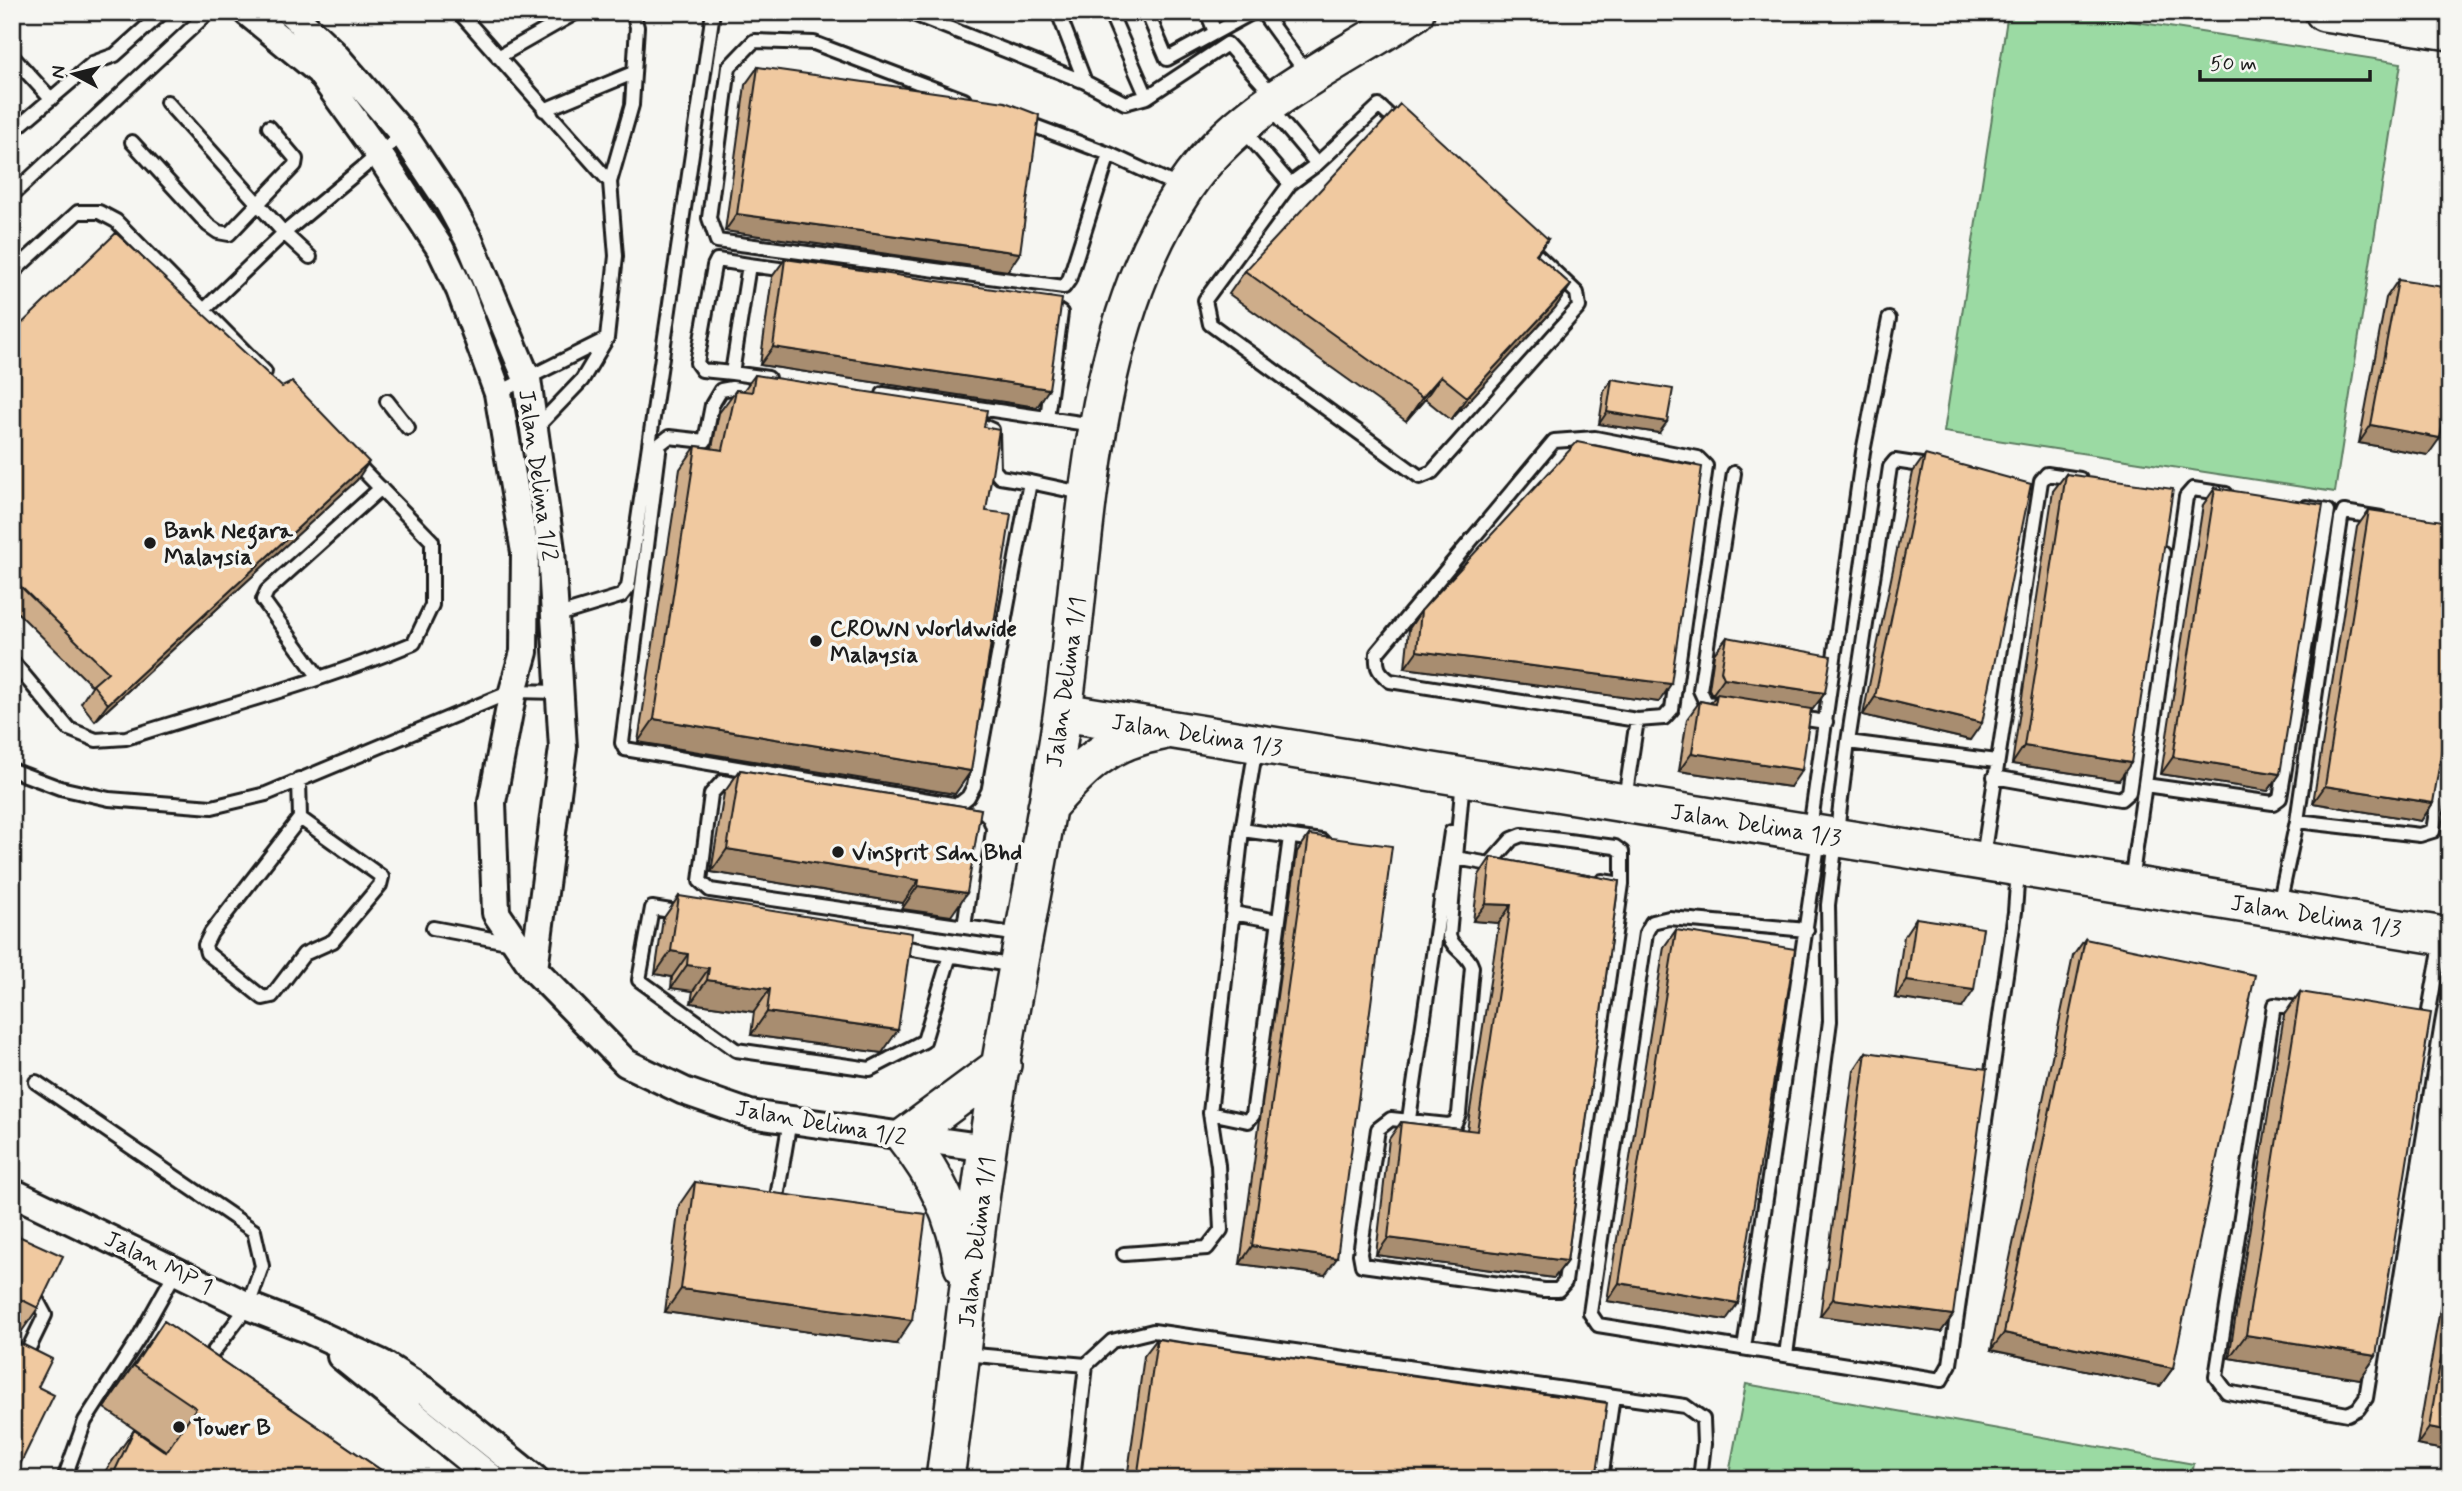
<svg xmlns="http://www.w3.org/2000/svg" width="2462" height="1491" viewBox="0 0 2462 1491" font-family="Mynerve,sans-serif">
	<rect width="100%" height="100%" fill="#f6f6f2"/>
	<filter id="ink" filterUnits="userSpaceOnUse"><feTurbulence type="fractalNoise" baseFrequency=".0143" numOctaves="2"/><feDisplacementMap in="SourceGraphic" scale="14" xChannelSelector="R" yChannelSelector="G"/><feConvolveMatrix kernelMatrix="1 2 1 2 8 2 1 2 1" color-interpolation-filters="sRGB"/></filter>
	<g filter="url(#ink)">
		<path fill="#9bdaa3" stroke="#5c7b60" stroke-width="2" d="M2008 12H2072L2401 63 2335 492 1944 432Z
			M1746 1384 2194 1464 2191 1479H1728Z"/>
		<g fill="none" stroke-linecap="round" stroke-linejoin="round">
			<defs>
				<path id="lane" d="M459 12 610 182
					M908 12 1085 82 1125 103 1147 97 1227 44 1275 97
					M1058 12 1085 82
					M1110 12 1147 97
					M1147 12 1167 59 1253 12
					M1207 12 1215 32
					M1262 12 1307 74
					M12 56 51 99
					M498 57 577 12
					M964 100 814 43 754 41 729 67 709 218 717 241 1064 287 1069 280 1109 154
					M167 102 284 233 204 310
					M1379 106 1577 293 1579 307 1432 472 1420 477 1210 324 1205 300 1290 184 1317 164Z
					M1270 108 1317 164
					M544 110 633 73
					M1024 122 1109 154 1182 188
					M1241 127 1290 184
					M12 132 93 63 115 55 163 12
					M132 142 208 225 218 232 229 234 295 165 296 159 269 127
					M12 195 209 12
					M310 257 284 233 403 134
					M12 273 78 212H99L116 221 265 372
					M732 373 702 370 697 363 714 266 717 260 749 265
					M768 378 732 373 749 265 794 271
					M732 388 983 426 992 430 993 469 1000 477 1030 482 974 786 968 797 958 805 625 749 622 743 660 444 669 437 705 441 712 405 721 390Z
					M498 393 606 339
					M883 394 1094 425
					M387 401 408 428
					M1047 418 1061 313 1048 305
					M536 428 582 380 607 338 616 256 610 182 632 105 637 27 633 12
					M1595 438 1698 458 1706 466 1672 709 1664 718 1637 720 1390 681C1378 672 1376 667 1377 653L1554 441Z
					M1030 482 1086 494
					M555 616 621 596 628 587 713 12
					M12 661 69 729 96 740 126 738C222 707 321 682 414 643L432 605V541L352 459
					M318 676 263 600 267 591 381 488
					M1722 705 1706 703 1700 690 1734 473
					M1792 717 1826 722
					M1848 742 1890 467 1895 461 1934 467
					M12 770 60 788 109 799 212 807 266 794 513 691 560 692
					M1994 777 2121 799 2129 792 2163 553
					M299 779 300 818 211 933 205 945 207 953 263 998 272 996 304 954 333 941 380 885 382 877 300 818
					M1463 779 1449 936C1453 950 1468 953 1472 967L1459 1114 1455 1123 1448 1125 1391 1119 1378 1129 1360 1254 1362 1265 1544 1290H1558L1565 1282 1622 884 1602 881
					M2145 785 2273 803 2280 798 2328 511 2306 507
					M746 786 722 782 711 794 700 881 710 890 1020 935
					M1625 799 1637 720
					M2297 821 2420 835 2433 831 2450 723
					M1810 829 1863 452 1889 319
					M1242 830 1322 841
					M1983 857 2041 481 2047 474 2080 479
					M1456 858 1501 866
					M1490 864 1512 839 1522 835 1615 847 1622 852V884
					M2131 882 2186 497 2193 489 2226 494
					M2279 905 2297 821 2341 519 2344 512 2381 518
					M683 913 652 908 639 980 736 1050 870 1069 924 1041 950 955
					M1233 913 1278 921
					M964 927 978 830 976 825 964 822
					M433 928 513 943
					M1807 930 1669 918 1652 922 1646 933 1590 1313 1598 1325 1941 1380 1950 1364 2015 912 2018 870
					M895 946 1015 966
					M2274 1005 2427 1022 2366 1398 2358 1409 2348 1414 2227 1392 2216 1377Z
					M2427 1022 2442 939
					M36 1082 254 1231 262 1266 248 1306 202 1367
					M1210 1113 1248 1121 1253 1115 1290 837
					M1409 1119 1451 832
					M775 1209 790 1120
					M1124 1254 1207 1248 1221 1230 1218 1165 1210 1113 1242 830 1256 747
					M12 1290 38 1302 45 1315 12 1383
					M1744 1348 1819 838
					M964 1354 1086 1365
					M1786 1355 1830 1021 1828 905 1848 742 1996 761
					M64 1479 85 1421 138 1339 176 1271
					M1073 1479 1086 1365 1112 1341 1153 1331 1685 1406 1703 1419 1704 1444 1700 1479
					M1601 1479 1613 1396"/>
				<path id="street" d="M247 12 319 71 378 153 440 248 460 290 498 393 525 552 524 652 513 691 492 802 496 913 534 969 626 1063 684 1091 750 1114 987 1148
					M290 12 332 52 403 134 449 203 469 240 527 379 551 550 563 748 534 969
					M12 1192 248 1306 307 1329 381 1363 427 1392 535 1479
					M341 1356 493 1479"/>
				<path id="secondary" d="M2324 12 2450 31
					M1063 712 2450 937
					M1047 807C1084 766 1105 741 1162 731
					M963 1266C956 1216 936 1176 905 1137L1002 1065
					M945 1479C960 1369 971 1259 987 1149 1008 1002 1042 857 1063 710 1088 537 1085 337 1185 187 1239 106 1336 64 1415 12"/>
			</defs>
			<use href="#lane" stroke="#1c1c1c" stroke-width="18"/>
			<use href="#street" stroke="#1c1c1c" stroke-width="32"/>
			<use href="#secondary" stroke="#1c1c1c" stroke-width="42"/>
			<use href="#lane" stroke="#f6f6f2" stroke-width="12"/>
			<use href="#street" stroke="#f6f6f2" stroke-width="26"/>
			<use href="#secondary" stroke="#f6f6f2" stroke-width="37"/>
		</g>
		<path fill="#cead8a" stroke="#1c1c1c" stroke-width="2" d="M758 67 1008 271 725 231 745 85Z
			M1548 239 1537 255 1571 285 1555 308 1451 420 1425 399 1406 421 1229 294 1245 271Z
			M785 259 1037 407 760 365 772 277Z
			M2398 280 2428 455 2359 443 2386 298Z
			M12 333 357 480 95 721 81 703 92 686 12 607Z
			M755 375 984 427 986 511 971 771 955 794 638 742 680 469 696 446 712 448 719 413 736 390 743 391Z
			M1612 379 1659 433 1599 424 1604 391Z
			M1925 455 1970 740 1863 715 1913 472Z
			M2066 474 2119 780 2012 764 2053 491Z
			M2215 488 2280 774 2268 791 2161 774 2203 505Z
			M2369 510 2433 803 2421 821 2313 803 2357 527Z
			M1421 611 1659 702 1405 668 1409 629Z
			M1727 637 1825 693 1812 710H1810L1790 787 1679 771 1687 719 1700 701 1710 703 1716 696 1712 695 1709 689 1714 654Z
			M740 770 981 809 951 916 902 909 903 903 711 872 724 793Z
			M1309 835 1325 1275 1240 1264 1297 852Z
			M1491 857 1619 881 1567 1261 1554 1278 1376 1255 1389 1139 1401 1122 1467 1130 1499 923 1473 921 1479 875Z
			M679 896 882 1053 751 1035 754 1012 691 1003 693 991 671 988 672 977 655 974 663 919Z
			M1916 918 1962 1008 1895 998 1904 936Z
			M1676 930 1726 1320 1607 1301 1664 947Z
			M2085 939 2173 1368 2160 1386 1991 1350 2073 956Z
			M2300 992 2376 1356 2360 1379 2229 1358 2284 1015Z
			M1866 1052 1953 1315 1941 1332 1820 1316 1854 1070Z
			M695 1182 896 1344 665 1312 679 1205Z
			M12 1233 38 1308 15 1341 38 1387 12 1479Z
			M2450 1250V1451L2417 1445Z
			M164 1321 394 1479H101L104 1473 134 1430 165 1452 166 1451 104 1408Z
			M1157 1339 1596 1479H1127L1144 1356Z"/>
		<path fill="#a88d70" stroke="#1c1c1c" stroke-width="2" d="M737 214 1020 253 1008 271 725 231Z
			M1571 285 1555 308 1451 420 1467 397Z
			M773 347 1049 389 1037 407 760 365Z
			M1441 376 1425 399 1406 421 1422 398Z
			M1607 412 1667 422 1659 433 1599 424Z
			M2371 425 2440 438 2428 455 2359 443Z
			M369 462 357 480 95 721 108 704Z
			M1417 651 1671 684 1659 702 1405 668Z
			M1724 678 1825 693 1812 710 1712 695Z
			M1875 697 1982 723 1970 740 1863 715Z
			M654 719 971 771 955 794 638 742Z
			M2024 746 2131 763 2119 780 2012 764Z
			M1692 753 1802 770 1790 787 1679 771Z
			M2173 757 2280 774 2268 791 2161 774Z
			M2325 786 2433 803 2421 821 2313 803Z
			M727 849 919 880 903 903 711 872Z
			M918 886 967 893 951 916 902 909Z
			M1486 904 1511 905 1499 923 1473 921Z
			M671 951 688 954 672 977 655 974Z
			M687 965 709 968 693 991 671 988Z
			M707 980 770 989 754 1012 691 1003Z
			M1907 981 1974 990 1962 1008 1895 998Z
			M767 1012 898 1030 882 1053 751 1035Z
			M1388 1238 1567 1261 1554 1278 1376 1255Z
			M1252 1246 1337 1258 1325 1275 1240 1264Z
			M1619 1283 1738 1303 1726 1320 1607 1301Z
			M681 1289 912 1320 896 1344 665 1312Z
			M1833 1299 1953 1315 1941 1332 1820 1316Z
			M2004 1333 2173 1368 2160 1386 1991 1350Z
			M2246 1335 2376 1356 2360 1379 2229 1358Z
			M2429 1428 2450 1432V1451L2417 1445Z"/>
		<path fill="#f0c9a0" stroke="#1c1c1c" stroke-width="2" d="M758 67 1005 102 1039 115 1020 253 737 214Z
			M1400 104 1548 239 1536 254 1571 285 1467 397 1441 376 1422 398 1245 271Z
			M116 233 282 387 292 382 369 462 108 704 93 685 108 672 12 578V333Z
			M785 259 1062 299 1049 389 773 347Z
			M2398 280 2450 288V385L2440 438 2371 425Z
			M755 375 987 410 984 427 999 430 986 511 1011 514 971 771 654 719 696 446 723 450 736 390 752 392Z
			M1612 379 1673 389 1667 422 1607 412Z
			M1577 442 1702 467 1671 684 1417 651 1421 611Z
			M1925 455 2031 484 1982 723 1875 697Z
			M2066 474 2173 489 2131 763 2024 746Z
			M2215 488 2323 505 2280 774 2173 757Z
			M2369 510 2450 522V700L2433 803 2325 786Z
			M1727 637 1831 656 1825 693 1724 678 1721 671Z
			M1717 694 1811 709 1802 770 1692 753 1700 701 1715 704Z
			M740 770 981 809 967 893 918 886 919 880 727 849Z
			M1309 835 1392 846 1337 1258 1252 1246Z
			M1491 857 1619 881 1567 1261 1388 1238 1401 1122 1477 1131 1511 905 1486 904Z
			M679 896 912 933 898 1030 767 1012 770 989 707 980 709 968 687 965 688 954 671 951Z
			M1916 918 1983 928 1974 990 1907 981Z
			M1676 930 1795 949 1738 1303 1619 1283Z
			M2085 939 2255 975 2173 1368 2004 1333Z
			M2300 992 2431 1013 2376 1356 2246 1335Z
			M1866 1052 1987 1069 1953 1315 1833 1299Z
			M695 1182 926 1214 912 1320 681 1289Z
			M12 1233 63 1256 38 1308 12 1295Z
			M2450 1305V1432L2429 1428Z
			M164 1321 394 1479H111L134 1430 166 1452 196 1408 134 1366Z
			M12 1339 52 1359 38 1387 54 1395 13 1479Z
			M1157 1339 1607 1403 1596 1479H1137Z
			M475 1470 489 1479H469Z"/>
	</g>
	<g fill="#1c1c1c" stroke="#f6f6f2" stroke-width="2.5">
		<circle cx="150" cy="543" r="7"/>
		<circle cx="816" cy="641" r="7"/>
		<circle cx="838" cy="852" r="7"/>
		<circle cx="179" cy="1427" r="7"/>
	</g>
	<g text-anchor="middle" stroke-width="7" stroke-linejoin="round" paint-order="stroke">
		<g font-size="23" fill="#1c1c1c" stroke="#f6f6f2">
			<text transform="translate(539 475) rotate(82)" y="8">Jalan Delima 1/2</text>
			<text transform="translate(1065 682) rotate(-82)" y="8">Jalan Delima 1/1</text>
			<text transform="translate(1197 734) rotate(9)" y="8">Jalan Delima 1/3</text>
			<text transform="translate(1756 824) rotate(9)" y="8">Jalan Delima 1/3</text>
			<text transform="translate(2316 915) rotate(9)" y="8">Jalan Delima 1/3</text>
			<text transform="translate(821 1122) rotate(10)" y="8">Jalan Delima 1/2</text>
			<text transform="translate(976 1242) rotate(-83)" y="8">Jalan Delima 1/1</text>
			<text transform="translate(159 1262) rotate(26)" y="8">Jalan MP 1</text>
		</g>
		<g font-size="23" font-weight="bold" fill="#1c1c1c" stroke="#f6f6f2" text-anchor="start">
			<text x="164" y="538">Bank Negara<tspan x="164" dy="26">Malaysia</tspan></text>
			<text x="830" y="636">CROWN Worldwide<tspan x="830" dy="26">Malaysia</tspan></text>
			<text x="852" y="860">Vinsprit Sdn Bhd</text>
			<text x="193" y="1435">Tower B</text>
		</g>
	</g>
	<rect width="2462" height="1491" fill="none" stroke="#f6f6f2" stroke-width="42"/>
	<rect x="21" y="21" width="2420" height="1449" fill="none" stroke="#1c1c1c" stroke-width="2.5" filter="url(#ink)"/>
	<g transform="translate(74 74) rotate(277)" stroke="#f6f6f2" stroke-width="5" paint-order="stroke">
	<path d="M0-5L12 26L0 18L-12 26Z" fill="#1c1c1c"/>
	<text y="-10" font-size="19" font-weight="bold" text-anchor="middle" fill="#1c1c1c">N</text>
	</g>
	<path d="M2200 70v10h170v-10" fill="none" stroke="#1c1c1c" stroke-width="3.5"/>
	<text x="2210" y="70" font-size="21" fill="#1c1c1c" stroke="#f6f6f2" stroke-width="5" paint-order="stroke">50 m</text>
</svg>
